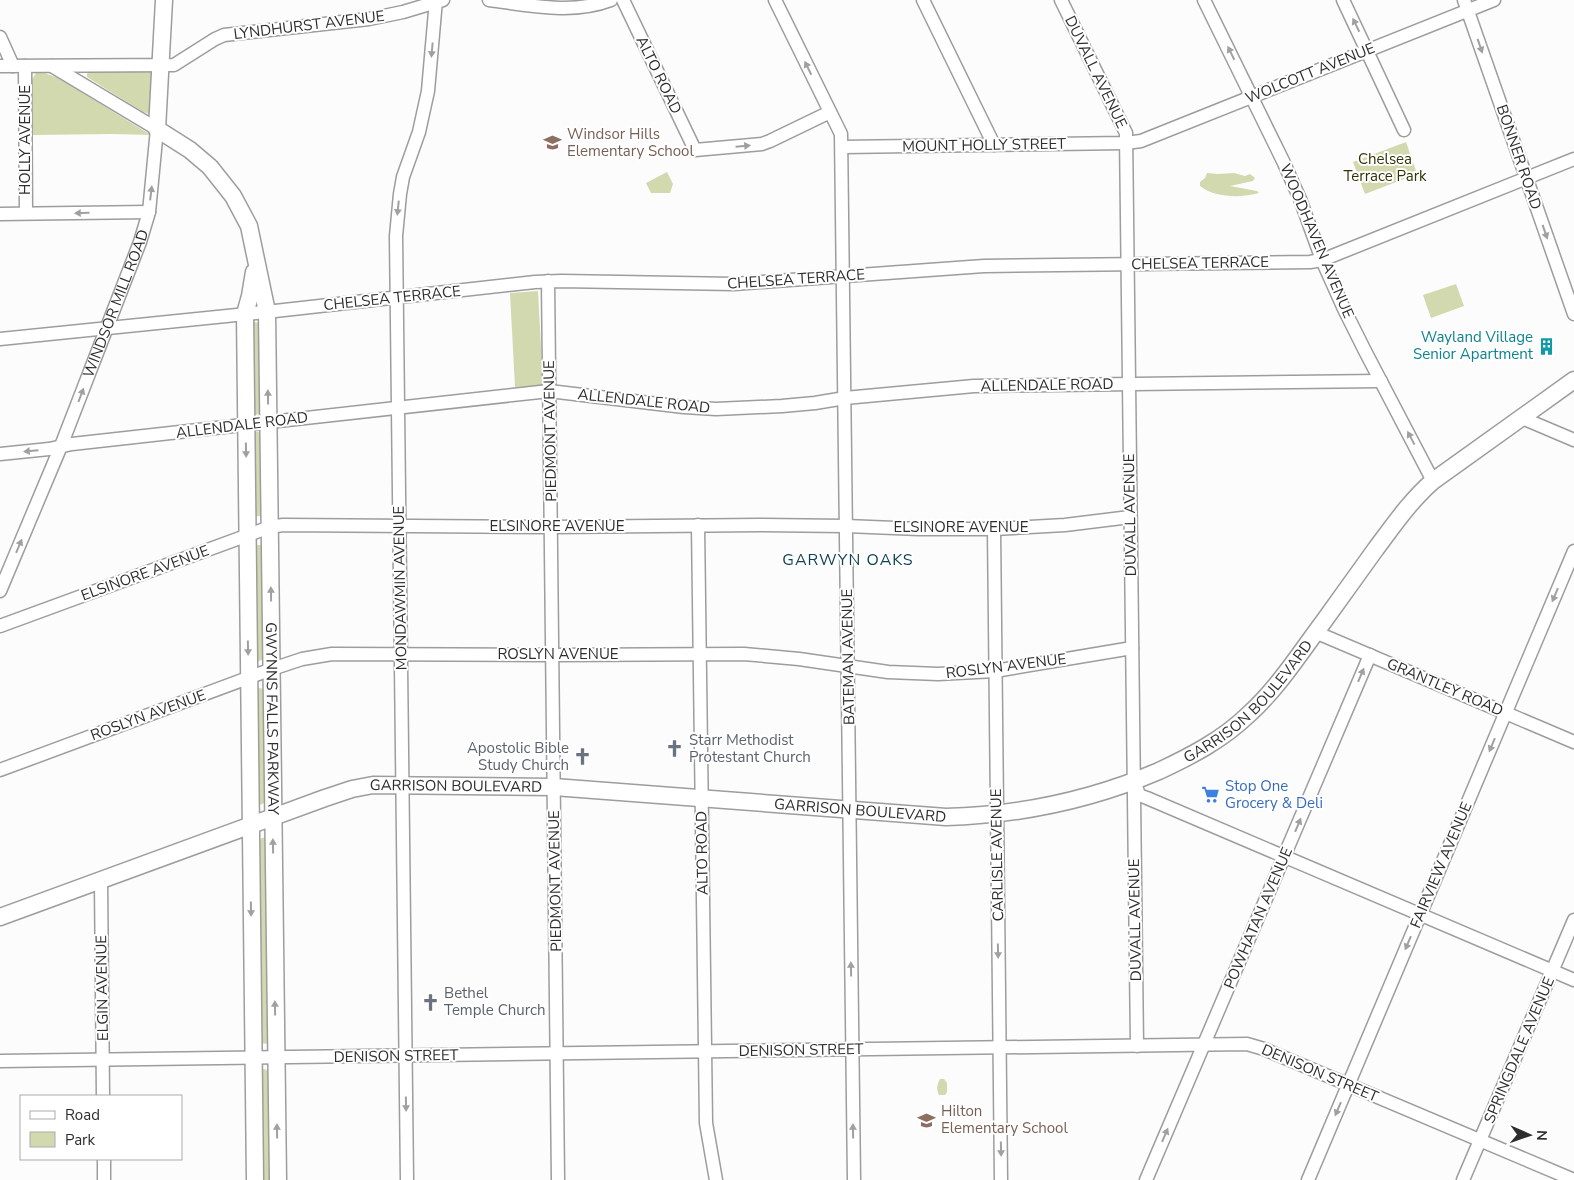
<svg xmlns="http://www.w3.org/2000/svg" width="1574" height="1180" viewBox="0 0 1574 1180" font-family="'Nunito Sans',sans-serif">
	<rect width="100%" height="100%" fill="#fcfcfd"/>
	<path fill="#d3d9ae" d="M42 72 58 78 151 135 112 134 33 135 31 134V81L36 73Z
		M89 72H150L153 74 150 114 143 112 87 77V74Z
		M1406 142 1417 174 1365 194 1353 162Z
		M667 172 673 184 670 193H651L646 183Z
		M1207 173 1218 174 1234 173 1245 176 1250 174 1255 178 1253 181 1230 186 1257 191 1259 193C1241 198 1215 198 1200 186V182L1205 178Z
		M1456 284 1464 306 1431 318 1423 295Z
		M538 291 543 386 515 387 510 293Z
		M254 322 260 323 263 412 256 415 251 413V324Z
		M255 431 260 432 264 513C260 517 258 517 253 515L252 433Z
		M257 545H262L266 658 259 661 254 659 253 547Z
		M259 688 264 689 268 801 260 805 256 803 255 690Z
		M266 837 269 1044 259 1043 256 840Z
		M263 1069 268 1070 271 1073 274 1180H259L260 1071Z
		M940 1079H944L947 1083V1092L945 1095H939C936 1088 937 1085 940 1079Z"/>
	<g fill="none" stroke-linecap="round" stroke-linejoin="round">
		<defs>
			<g id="minor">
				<path d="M489 0C529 5 572 15 611 0"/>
				<path d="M623 0 695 150 762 144 770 141 830 112"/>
				<path d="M775 0 841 134 854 1180"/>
				<path d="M923 0 994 145"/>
				<path d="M1061 0 1126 133 1137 1046"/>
				<path d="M1204 0 1283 161 1300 199 1322 260 1344 309 1365 351 1433 481"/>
				<path d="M1343 0 1404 130"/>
				<path d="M1464 0 1574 314"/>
				<path d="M0 37 13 66"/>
				<path d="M0 66 174 65 215 39 224 35 369 19 403 12 443 0"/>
				<path d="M25 66 26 213"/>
				<path d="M842 147 1126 143 1141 141 1494 0"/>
				<path d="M0 214 149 212"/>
				<path d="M548 281 558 1180"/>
				<path d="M0 339 275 311 535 282 561 281 734 284 984 266 1310 262 1322 260 1574 159"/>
				<path d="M1522 418 1574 440"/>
				<path d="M0 454 49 449 72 444 549 391 684 407 716 409 782 406 815 403 845 398 974 386 1381 381"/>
				<path d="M698 525 706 1123 716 1180"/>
				<path d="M994 529 1001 1180"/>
				<path id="s1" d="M0 591 61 446 140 242 149 212 157 129 52 66"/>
				<path d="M0 626 270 527 283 525 551 527 760 525 846 526 919 529H994L1065 525 1130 517"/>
				<path d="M1315 632 1574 742"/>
				<path d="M0 770 272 669 302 659 332 654 552 655 744 654 799 659 888 672 938 674 995 671 1132 648"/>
				<path d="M1135 783 1139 795 1147 798 1574 980"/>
				<path d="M101 881 103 1096"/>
				<path d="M0 1061 1247 1044 1264 1049 1574 1180"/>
				<path d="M104 1159V1180"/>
				<path d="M407 1180 396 236 400 194 403 177 419 132 428 91 436 0"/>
				<path d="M1146 1180 1370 655"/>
				<path d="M1308 1180 1574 551"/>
				<path d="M1463 1180 1574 920"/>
			</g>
			<g id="major">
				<path id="s2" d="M164 0 157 129 190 150 210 167 233 196 249 226 267 312 278 1180"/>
				<path d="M254 272 250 296 245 314 255 1180"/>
				<path id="s3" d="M0 917 325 798 352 789 373 785 554 787 946 817C1019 815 1091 800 1159 771 1191 756 1222 740 1248 715 1278 688 1300 653 1324 621 1341 597 1358 574 1375 550 1393 526 1410 501 1433 481L1574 380"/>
			</g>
		</defs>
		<use href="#minor" stroke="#9d9d9e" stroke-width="15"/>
		<use href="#major" stroke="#9d9d9e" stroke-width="19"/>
		<use href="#minor" stroke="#fff" stroke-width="12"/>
		<use href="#major" stroke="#fff" stroke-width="16"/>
	</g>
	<defs><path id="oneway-solid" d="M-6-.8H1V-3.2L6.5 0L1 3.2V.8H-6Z" transform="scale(1.25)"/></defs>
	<g fill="#a0a0a1">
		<use href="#oneway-solid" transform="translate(1356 25) rotate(-116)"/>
		<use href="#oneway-solid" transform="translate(1480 46) rotate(71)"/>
		<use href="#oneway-solid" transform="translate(432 50) rotate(95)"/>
		<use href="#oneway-solid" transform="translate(1231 53) rotate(-116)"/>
		<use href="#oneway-solid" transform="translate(808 68) rotate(-116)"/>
		<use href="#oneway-solid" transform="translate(743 146) rotate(-5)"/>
		<use href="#oneway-solid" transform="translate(151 193) rotate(-83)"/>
		<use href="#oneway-solid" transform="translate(398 208) rotate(96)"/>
		<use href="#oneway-solid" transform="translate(82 213) rotate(179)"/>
		<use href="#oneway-solid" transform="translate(1545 232) rotate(71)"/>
		<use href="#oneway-solid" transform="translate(81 395) rotate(-69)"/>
		<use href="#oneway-solid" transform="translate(268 397) rotate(-91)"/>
		<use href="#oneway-solid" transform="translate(1411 438) rotate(-118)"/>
		<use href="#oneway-solid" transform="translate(246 450) rotate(89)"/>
		<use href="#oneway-solid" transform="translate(31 451) rotate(175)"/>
		<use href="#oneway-solid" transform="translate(19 546) rotate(-67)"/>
		<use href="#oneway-solid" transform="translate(271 594) rotate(-91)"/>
		<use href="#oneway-solid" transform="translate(1555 595) rotate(113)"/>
		<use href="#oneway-solid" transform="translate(248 648) rotate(89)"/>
		<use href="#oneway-solid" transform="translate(1361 675) rotate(-67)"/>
		<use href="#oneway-solid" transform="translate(1492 745) rotate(113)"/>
		<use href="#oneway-solid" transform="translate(1298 825) rotate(-67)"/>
		<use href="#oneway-solid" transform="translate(273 846) rotate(-91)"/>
		<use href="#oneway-solid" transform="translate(251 909) rotate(89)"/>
		<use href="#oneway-solid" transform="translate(1408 943) rotate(113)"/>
		<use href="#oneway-solid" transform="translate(998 951) rotate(89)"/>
		<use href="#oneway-solid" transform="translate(851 969) rotate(-91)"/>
		<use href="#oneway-solid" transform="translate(275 1008) rotate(-91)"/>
		<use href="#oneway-solid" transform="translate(406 1104) rotate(89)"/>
		<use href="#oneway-solid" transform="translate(1338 1109) rotate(113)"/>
		<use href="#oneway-solid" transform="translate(277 1131) rotate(-91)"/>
		<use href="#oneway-solid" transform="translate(853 1131) rotate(-91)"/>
		<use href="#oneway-solid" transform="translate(1165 1135) rotate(-67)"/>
		<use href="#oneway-solid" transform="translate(1001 1149) rotate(89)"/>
	</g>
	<defs>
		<symbol id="school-bare" viewBox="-9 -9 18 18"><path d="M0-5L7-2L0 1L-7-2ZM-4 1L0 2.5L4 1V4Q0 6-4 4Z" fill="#8d6e63" stroke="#fff" stroke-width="2.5" paint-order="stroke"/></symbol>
		<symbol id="building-bare" viewBox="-9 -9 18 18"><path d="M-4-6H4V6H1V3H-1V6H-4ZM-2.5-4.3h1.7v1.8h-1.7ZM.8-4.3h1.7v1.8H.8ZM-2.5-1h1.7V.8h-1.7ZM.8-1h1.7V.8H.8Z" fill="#0f9aa8" stroke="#fff" stroke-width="2.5" paint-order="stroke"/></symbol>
		<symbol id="church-bare" viewBox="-9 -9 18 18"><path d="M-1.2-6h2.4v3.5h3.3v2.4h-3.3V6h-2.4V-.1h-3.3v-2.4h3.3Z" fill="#6b7280" stroke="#fff" stroke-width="2.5" paint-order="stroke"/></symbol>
		<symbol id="supermarket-bare" viewBox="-9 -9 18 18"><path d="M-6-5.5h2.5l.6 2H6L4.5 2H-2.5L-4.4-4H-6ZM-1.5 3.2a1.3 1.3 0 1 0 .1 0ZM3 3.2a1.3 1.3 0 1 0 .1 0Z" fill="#3f7fe0" stroke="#fff" stroke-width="2.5" paint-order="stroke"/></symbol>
	</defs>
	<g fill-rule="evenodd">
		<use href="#school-bare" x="540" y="130" width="25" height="25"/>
		<use href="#building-bare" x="1534" y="334" width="25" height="25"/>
		<use href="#church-bare" x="662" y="736" width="25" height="25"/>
		<use href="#church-bare" x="570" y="744" width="25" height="25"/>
		<use href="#supermarket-bare" x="1198" y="782" width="25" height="25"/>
		<use href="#church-bare" x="418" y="990" width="25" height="25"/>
		<use href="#school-bare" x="914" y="1108" width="25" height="25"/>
	</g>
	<g text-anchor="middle" stroke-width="4" stroke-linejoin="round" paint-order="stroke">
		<g font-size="15" fill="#2d2d2e" stroke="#fff">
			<text transform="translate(309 25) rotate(-7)" y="5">LYNDHURST AVENUE</text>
			<text transform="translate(1096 72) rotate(64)" y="5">DUVALL AVENUE</text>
			<text transform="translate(1310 73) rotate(-22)" y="5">WOLCOTT AVENUE</text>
			<text transform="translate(659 75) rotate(64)" y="5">ALTO ROAD</text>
			<text transform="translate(25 140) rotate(-90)" y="5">HOLLY AVENUE</text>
			<text transform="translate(984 145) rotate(-1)" y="5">MOUNT HOLLY STREET</text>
			<text transform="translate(1519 157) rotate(71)" y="5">BONNER ROAD</text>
			<text transform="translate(1317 241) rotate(67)" y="5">WOODHAVEN AVENUE</text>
			<text transform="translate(1200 263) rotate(-1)" y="5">CHELSEA TERRACE</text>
			<text transform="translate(796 279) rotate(-4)" y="5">CHELSEA TERRACE</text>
			<text transform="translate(392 298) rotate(-6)" y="5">CHELSEA TERRACE</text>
			<text dy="5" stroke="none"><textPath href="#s1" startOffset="310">WINDSOR MILL ROAD</textPath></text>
			<text transform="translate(1047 385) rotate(-1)" y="5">ALLENDALE ROAD</text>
			<text transform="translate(644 401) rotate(6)" y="5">ALLENDALE ROAD</text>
			<text transform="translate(242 425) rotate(-7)" y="5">ALLENDALE ROAD</text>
			<text transform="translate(550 431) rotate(-91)" y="5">PIEDMONT AVENUE</text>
			<text transform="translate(1130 515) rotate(-91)" y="5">DUVALL AVENUE</text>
			<text x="557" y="531">ELSINORE AVENUE</text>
			<text x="961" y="532">ELSINORE AVENUE</text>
			<text transform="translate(145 573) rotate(-20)" y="5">ELSINORE AVENUE</text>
			<text transform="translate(400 588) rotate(-91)" y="5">MONDAWMIN AVENUE</text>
			<text x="558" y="659">ROSLYN AVENUE</text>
			<text transform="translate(848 657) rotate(-91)" y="5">BATEMAN AVENUE</text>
			<text transform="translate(1006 666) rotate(-7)" y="5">ROSLYN AVENUE</text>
			<text transform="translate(1445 687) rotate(23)" y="5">GRANTLEY ROAD</text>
			<text dy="5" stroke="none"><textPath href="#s3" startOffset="1304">GARRISON BOULEVARD</textPath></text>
			<text transform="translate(148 715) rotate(-20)" y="5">ROSLYN AVENUE</text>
			<text dy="5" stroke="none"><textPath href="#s2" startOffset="760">GWYNNS FALLS PARKWAY</textPath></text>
			<text dy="5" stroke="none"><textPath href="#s3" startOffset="479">GARRISON BOULEVARD</textPath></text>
			<text dy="5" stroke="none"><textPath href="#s3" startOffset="884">GARRISON BOULEVARD</textPath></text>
			<text transform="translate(702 853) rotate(-91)" y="5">ALTO ROAD</text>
			<text transform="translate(997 855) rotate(-91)" y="5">CARLISLE AVENUE</text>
			<text transform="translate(1441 865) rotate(-67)" y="5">FAIRVIEW AVENUE</text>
			<text transform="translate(555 881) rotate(-91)" y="5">PIEDMONT AVENUE</text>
			<text transform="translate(1258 918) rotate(-67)" y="5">POWHATAN AVENUE</text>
			<text transform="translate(1135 920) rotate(-91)" y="5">DUVALL AVENUE</text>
			<text transform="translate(102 988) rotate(-91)" y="5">ELGIN AVENUE</text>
			<text transform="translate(801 1050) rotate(-1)" y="5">DENISON STREET</text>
			<text transform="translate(1519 1050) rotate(-67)" y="5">SPRINGDALE AVENUE</text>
			<text transform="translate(396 1056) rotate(-1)" y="5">DENISON STREET</text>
			<text transform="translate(1320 1073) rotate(23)" y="5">DENISON STREET</text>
		</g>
		<g font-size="15" fill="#785e54" stroke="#fff" text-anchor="start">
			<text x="567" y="139">Windsor Hills<tspan x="567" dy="17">Elementary School</tspan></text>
			<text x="941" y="1116">Hilton<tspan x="941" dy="17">Elementary School</tspan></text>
		</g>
		<g font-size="15" fill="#2f3305" stroke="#fff">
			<text x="1385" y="164">Chelsea<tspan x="1385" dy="17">Terrace Park</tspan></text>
		</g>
		<g font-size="15" fill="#0d838f" stroke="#fff" text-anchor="end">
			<text x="1533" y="342">Wayland Village<tspan x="1533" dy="17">Senior Apartment</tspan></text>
		</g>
		<g font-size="15" fill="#5b616d" stroke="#fff" text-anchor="start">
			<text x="689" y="745">Starr Methodist<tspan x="689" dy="17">Protestant Church</tspan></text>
			<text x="569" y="753" text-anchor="end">Apostolic Bible<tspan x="569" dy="17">Study Church</tspan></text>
			<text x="444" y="998">Bethel<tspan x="444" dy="17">Temple Church</tspan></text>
		</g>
		<g font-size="15" fill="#366cbe" stroke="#fff" text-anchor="start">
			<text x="1225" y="791">Stop One<tspan x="1225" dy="17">Grocery &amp; Deli</tspan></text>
		</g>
		<g font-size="16" letter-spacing="1" fill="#104254" stroke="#fff">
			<text x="848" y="565">GARWYN OAKS</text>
		</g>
	</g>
	<rect x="20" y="1095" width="162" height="65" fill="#ffffff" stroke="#ababab"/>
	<rect x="30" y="1111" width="25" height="8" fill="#ffffff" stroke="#ababab"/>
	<text x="65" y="1120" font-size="15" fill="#2d2d2e">Road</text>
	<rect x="30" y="1132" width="25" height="15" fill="#d3d9ae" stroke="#ababab"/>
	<text x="65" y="1145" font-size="15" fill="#2d2d2e">Park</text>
	<g transform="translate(1529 1135) rotate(92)" stroke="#ffffff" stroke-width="4" paint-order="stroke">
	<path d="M0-4L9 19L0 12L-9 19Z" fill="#2d2d2e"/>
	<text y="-8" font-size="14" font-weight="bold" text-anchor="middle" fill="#2d2d2e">N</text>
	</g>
</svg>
